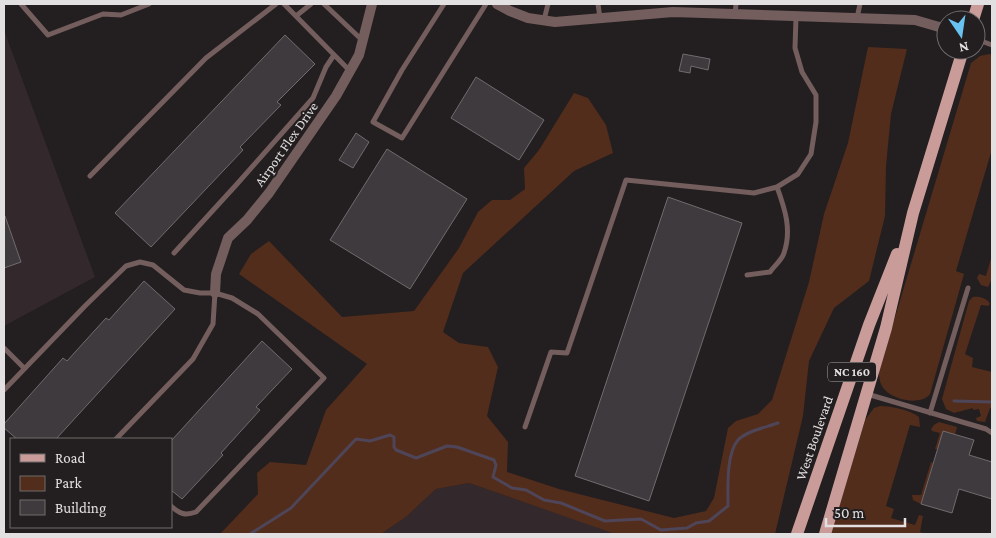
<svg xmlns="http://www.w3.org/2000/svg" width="996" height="538" viewBox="0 0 996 538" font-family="'Crimson Pro',serif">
	<rect width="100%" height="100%" fill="#231e1f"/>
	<path fill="#33282b" d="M4 30 95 277 4 326Z
		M469 483 582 522 615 534H381L406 517 436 489Z"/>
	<path fill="#522d1c" d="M868 47 907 49 891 114 886 166 885 216 869 281 834 308 809 361 803 416 775 534H615L469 483 436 489 406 517 381 534H220L258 494 257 473 270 462 306 465 326 410 367 364 239 274 251 254 269 241 342 317 414 311 459 248 478 212 492 200H510L525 189 524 168 539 150 574 93 588 98 606 125 613 153 574 171 463 273 443 332 459 343 488 347 498 367 487 416 508 442 507 472 559 489 674 518 706 511 714 498 728 428 736 421 758 414 772 400 809 282 824 214 848 143Z
		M989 54 992 55V149L956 271 964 274 930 394C921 406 894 400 885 390 880 385 879 378 879 371L971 63 980 56Z
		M992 255V279L988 287 981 285 977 278 979 274 986 276Z
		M973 297C979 296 987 298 990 304L988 306 981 305 965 354 973 358 972 367 992 372V408H990L985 422 977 421 976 418 981 416 979 409 973 410V408L954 413 946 409 942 399 969 301Z
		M880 406C892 406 910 410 919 417L920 427 910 425 886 506 894 509 891 518 915 525 919 515 923 516 920 532 926 534H831L865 420 874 408Z
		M939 422 957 427 955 435 943 431 938 449H935L940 433 932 431 931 429 934 425Z
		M931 462 933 463 921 504 913 500 912 495H921Z"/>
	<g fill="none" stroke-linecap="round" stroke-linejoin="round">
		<path stroke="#4f4558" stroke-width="3" d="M954 401 992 402
			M250 534 291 508 356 439 370 441 390 435 394 437V447L396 450 416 458 447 446 457 447 494 460 496 465 493 477 512 488 526 490 544 500 561 503 605 521 641 519 661 530 687 528 696 523 709 521 728 506C728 488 726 454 738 440 746 431 767 427 778 423"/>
	</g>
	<path fill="#3f3a3e" stroke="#706b6f" d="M285 35 315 64 277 102 281 105 240 147 243 150 151 247 115 213Z
		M683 54 710 59 708 70 691 66 690 73 679 71Z
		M476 77 544 120 519 160 451 118Z
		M356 133 369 142 353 168 339 160Z
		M387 149 467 199 410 289 330 240Z
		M668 197 742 223 649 501 575 476Z
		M5 216 21 262 4 268V217Z
		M144 281 175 309 56 439H17L4 428V424L63 358 67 361 106 318 109 320Z
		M262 341 292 369 256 407 260 410 221 453 223 455 182 499 171 490V441Z
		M943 431 974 440 969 455 992 462V499L959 489 952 513 921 504Z"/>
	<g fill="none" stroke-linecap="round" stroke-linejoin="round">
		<path stroke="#735d5d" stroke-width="5" d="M21 4 48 35 103 14 121 15 149 4
			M284 4 350 71
			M324 4 363 41
			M444 4 402 70 373 122 402 138 486 4
			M598 4 600 18
			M735 15 736 4
			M296 16 311 4
			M857 18 860 4
			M544 20 548 4
			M976 39 992 45
			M90 176 206 58 276 4
			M174 253 237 184 313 98 326 67 334 55
			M747 275 770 272C774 266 782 260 784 253 792 230 785 209 777 187
			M4 348 24 368
			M4 390 85 306 126 266 140 262 153 265 184 290 200 293H215L232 298 258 314 324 378 196 512C185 516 180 514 171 506
			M867 394 986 429 992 433
			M930 413 968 288
			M525 427 551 352 567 353 626 180 754 193 777 187 798 174 811 154 816 122V95L802 72 795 48 796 17
			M116 439 193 359 213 324 215 293"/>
		<path stroke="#735d5d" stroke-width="10" d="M497 4 510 11 528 18 555 22 673 12 915 20 946 29
			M215 293 216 274 228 238 247 220 269 193 336 96 359 55 372 4"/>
		<path stroke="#c99c9a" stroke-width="12" d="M973 20 978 4
			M797 534 869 325 897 254
			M825 534 886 328 913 213 963 50"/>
	</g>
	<g text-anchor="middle" stroke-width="4" stroke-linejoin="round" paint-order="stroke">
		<rect fill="#231e1f" stroke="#a9a6a7" stroke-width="1" x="828" y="362.5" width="48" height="19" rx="4"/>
		<g font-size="12" font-weight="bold" fill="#e3e0e1">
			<text x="852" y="376">NC 160</text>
		</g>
		<g font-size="14" fill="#e3e0e1" stroke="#231e1f">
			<text transform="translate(286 144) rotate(-55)" y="5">Airport Flex Drive</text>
			<text transform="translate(814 438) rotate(-71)" y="5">West Boulevard</text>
		</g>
	</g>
	<rect width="996" height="538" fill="none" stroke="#e3e0e1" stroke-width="10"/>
	<rect x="10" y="438" width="162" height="90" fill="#231e1f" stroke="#706c6d"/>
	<rect x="20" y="454" width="25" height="8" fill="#c99c9a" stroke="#706c6d"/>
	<text x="55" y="463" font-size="15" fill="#e3e0e1">Road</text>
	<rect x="20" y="476" width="25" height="15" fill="#522d1c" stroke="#706c6d"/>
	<text x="55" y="488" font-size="15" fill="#e3e0e1">Park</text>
	<rect x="20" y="500" width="25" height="15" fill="#3f3a3e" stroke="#706c6d"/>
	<text x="55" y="513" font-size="15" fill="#e3e0e1">Building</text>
	<g transform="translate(961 35) rotate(167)"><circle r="24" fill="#231e1f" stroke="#706c6d"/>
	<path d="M0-4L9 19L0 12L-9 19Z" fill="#69c3f1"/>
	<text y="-8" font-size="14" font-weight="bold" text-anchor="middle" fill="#e3e0e1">N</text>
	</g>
	<path d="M826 518v8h79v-8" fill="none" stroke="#e3e0e1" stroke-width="2.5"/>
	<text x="834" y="518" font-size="15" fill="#e3e0e1" stroke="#231e1f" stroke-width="4" paint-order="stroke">50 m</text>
</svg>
